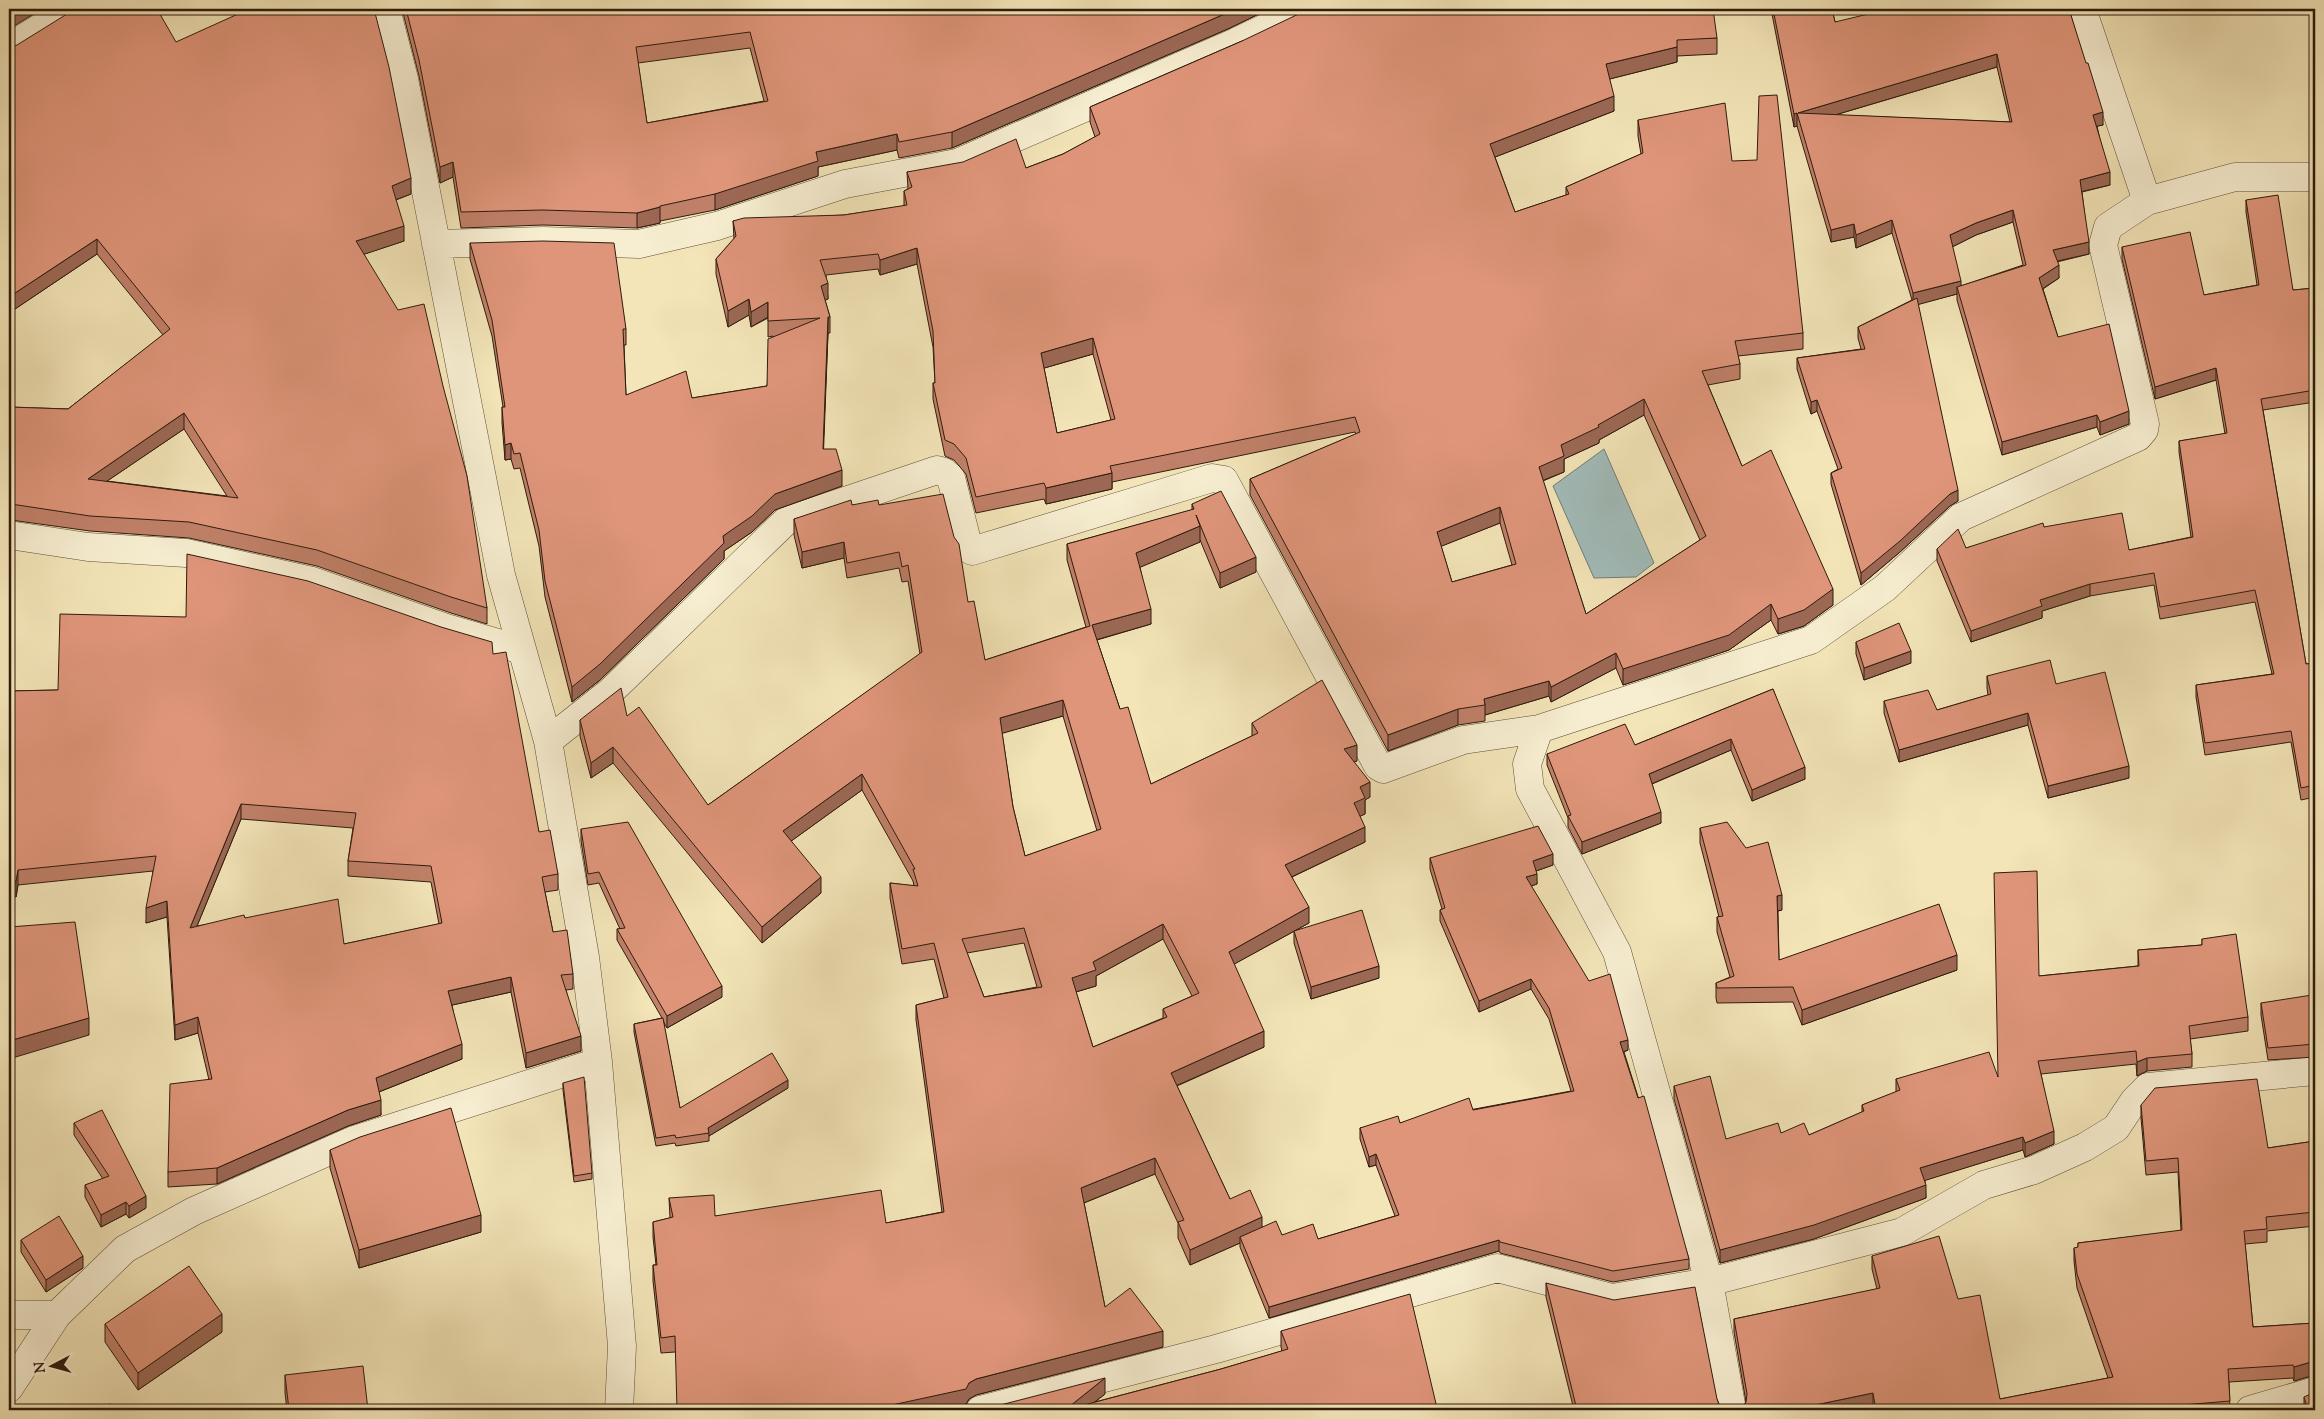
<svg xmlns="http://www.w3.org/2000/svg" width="2324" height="1419" viewBox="0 0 2324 1419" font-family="'Sorts Mill Goudy',serif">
	<rect width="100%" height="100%" fill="#f3e5b8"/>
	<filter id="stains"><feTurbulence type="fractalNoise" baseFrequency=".004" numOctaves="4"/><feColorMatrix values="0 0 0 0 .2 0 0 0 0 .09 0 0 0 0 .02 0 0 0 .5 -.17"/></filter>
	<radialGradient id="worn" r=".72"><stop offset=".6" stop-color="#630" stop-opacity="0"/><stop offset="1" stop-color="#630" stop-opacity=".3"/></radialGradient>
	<path fill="#a1bcba" stroke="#737c75" d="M1604 449 1654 563 1636 577 1594 578 1553 486Z"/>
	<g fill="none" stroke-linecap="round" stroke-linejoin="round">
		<defs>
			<path id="minor" d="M386 9 404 79 501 575 548 741 585 957 598 1062 622 1346 619 1410
				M2082 9 2147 201 2108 227 2103 245 2145 424 2144 430 2138 437 1961 517 1885 588 1811 640 1539 729 1527 764 1530 789 1617 952 1709 1282 1902 1232 1984 1185 2034 1170 2085 1147 2116 1128 2134 1101 2148 1087 2315 1071
				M9 47 71 9
				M2147 201 2235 177H2315
				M436 244 543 241 639 244 717 226 845 184 957 163 1236 42 1305 9
				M9 535 88 547 186 553 312 581 446 628 522 650
				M548 741 610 692 786 521 937 470 944 472 951 478 969 549 972 551 1212 478 1224 480 1378 766 1383 769 1463 740 1539 729
				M9 1315H57L125 1249 194 1211 354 1140 598 1062
				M9 1388 57 1315
				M980 1410 1216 1349 1497 1268 1612 1298 1709 1282 1732 1410
				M2250 1410 2315 1391"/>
		</defs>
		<use href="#minor" stroke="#604e38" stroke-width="29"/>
		<use href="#minor" stroke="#f7eed1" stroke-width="28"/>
	</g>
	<path fill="#c08069" stroke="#2f1b0d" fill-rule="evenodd" d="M402 9H1269L1230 28 952 148 899 158 897 150 818 167V176L715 210 660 221V223L637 228 543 225 461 228 453 177 440 183 419 76ZM750 48 764 101 647 123 638 63Z
		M1771 9H1832L1835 22 2069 9 2103 125 2097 126 2110 185 2082 192 2089 254 2057 262 2059 278 2043 289 2058 337 2129 424 2100 435 2097 427 2002 455 1957 300V294L1918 304 1958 501 1950 506 1900 552 1861 585 1831 484V473L1838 469 1817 411 1811 414 1797 369V358L1861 349 1858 338V327L1912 300 1892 233 1856 248 1854 237 1831 242 1797 126 1794 127ZM1997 67 2010 122 1835 115ZM2013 222 2023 265 1961 286 1952 247 1976 235Z
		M1717 38V54L1677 56V62L1609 79 1614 111 1495 157 1515 212 1566 195V187L1641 154 1638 136V120L1732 161 1803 333V349L1738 356 1740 364V379L1708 385 1742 466 1833 605 1804 626 1778 634 1771 620 1729 650 1623 685 1616 668 1551 702 1549 696 1485 715V721L1458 725 1388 751 1250 495V479L1356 434 1355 432 1112 482V489L1046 504 1044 499 976 513 966 474 954 460 945 456 933 399V383H935L933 347 917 264 880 275 878 269 826 275 828 299 825 300 830 317V333H828L823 449 842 486 775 510 752 532 724 551V559L600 680 572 702 545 597 539 546 520 468 514 469 511 459 505 460 502 423V407H503L492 336 470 259V243L626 329V345H624L626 395 692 398 767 386 773 336 768 337V318L751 327 749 315 728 327 716 274V259L734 239 733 221 844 215 904 206V191L908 189 907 172 1026 168 1063 154 1095 137 1090 122V107L1242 41ZM1093 354 1111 420 1057 433 1044 368ZM1644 415 1700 540 1586 614 1543 481 1564 472V459L1599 443V440ZM1500 523 1512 565 1452 582 1441 546Z
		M176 42 411 194 396 200 404 241 364 254 487 608V624L451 613 317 566 189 538 90 531 11 520 9 407 68 409 163 335 97 254 9 313ZM184 429 227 496 107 481Z
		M2246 200 2293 290 2315 288V402L2263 410 2306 664 2315 663V797L2301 800 2291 742 2205 755 2196 697V685L2272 674 2255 602 2160 619 2154 585 2090 596 2042 611V618L1971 642 1937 561V549L1966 548 2044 527 2129 550 2191 537 2179 452V441L2225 434 2216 380 2155 399 2122 259V247L2204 295 2257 285 2246 212Z
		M1192 504 1256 572 1220 588 1200 540V542L1140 567 1151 624 1097 640 1120 709 1151 784 1252 736V723L1357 761 1354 762 1370 797 1365 800V814L1360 816 1365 842 1292 877 1309 923 1234 964 1264 1047 1177 1086 1230 1199 1262 1227 1282 1235 1318 1239 1395 1216 1376 1165 1369 1167 1360 1139V1128L1400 1123 1571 1091 1549 1019 1531 989 1479 1012 1440 921V910L1442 909 1430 869V858L1553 865 1536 871 1537 884 1531 886 1628 1050 1624 1052 1689 1259V1269L1613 1282 1500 1253 1499 1251 1269 1318 1240 1247V1243L1190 1265 1178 1238V1223L1155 1174 1084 1203 1105 1307 1163 1347 976 1395 969 1399 966 1404 675 1352 661 1353 653 1281V1265H656L653 1237V1222L670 1218 669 1198 715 1216 886 1223 942 1212 916 1020V1005L944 998 934 959 902 964 890 898V883L914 886 913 881 862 790 791 841 821 893 762 943 613 763 591 778 580 736V720L627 716 708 805 920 654 908 581 902 582 899 568 847 578 844 558 802 568 794 535V519L852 505H879L968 602 985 660 1086 627 1067 560V544L1192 510ZM1063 716 1097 831 1025 856 1013 807 1002 733ZM1163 939 1192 996 1163 1009V1018L1093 1047 1076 992 1096 986V976ZM1024 943 1037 987 984 997 967 953Z
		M1856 642 1911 663 1864 680 1856 654Z
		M493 654 539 832 558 874V890L545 892 553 932 573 974V989L566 990 581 1051 526 1068 511 992 452 1005 462 1059 379 1092 381 1115 348 1126 217 1184 168 1187V1172L209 1080 198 1033 175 1040 167 917 146 923 153 871 18 885 16 897 9 896V691L58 690ZM241 819 353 828 348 861V876L431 882 439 924 344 944 245 918 197 926Z
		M1987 676 2056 684 2129 778 2048 798 2028 725 1899 762 1884 713V701L1937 710 1988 695 1987 688Z
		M1773 689 1805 779 1752 801 1731 750 1652 784 1661 823 1582 854 1568 827V818L1547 765V754L1635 745Z
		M1700 828 1782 910 1778 911 1779 960 1957 970 1802 1025 1793 1002 1717 1003 1716 998V983L1730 977 1717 932V917H1719L1700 843Z
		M581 829 722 997 667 1028 663 1021 680 1108 788 1088 709 1136V1141L676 1146 675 1143 656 1146 634 1032V1024L662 1018 617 940V929H620L599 883 588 885 581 841Z
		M1294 931 1379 978 1311 999 1294 943Z
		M2202 939 2248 1017V1031L2190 1039 2192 1054V1067L2147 1071 2137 1076 2136 1064 2041 1074 2054 1144 2025 1157 2023 1150 1925 1180 1926 1198 1814 1239 1720 1263 1674 1099V1086L1726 1139 1781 1133 1809 1135 1862 1112V1105L1896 1092V1079L1998 1076 2039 976 2138 966V950L2202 945Z
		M2261 1003 2315 1018V1057L2268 1060 2261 1015Z
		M563 1083 592 1173V1179L574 1182 563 1090Z
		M2141 1105 2268 1148 2315 1141V1226L2267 1231V1242L2245 1244 2253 1327 2315 1323V1376H2311L2294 1381 2293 1378 2229 1382 2230 1410H1874L1873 1407 1742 1408 1746 1402 1734 1332V1319L1877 1289 1872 1269V1256L1958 1299 2000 1399 2108 1378 2077 1288 2074 1261V1248H2078V1243L2181 1231 2178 1172 2146 1175 2141 1118Z
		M74 1123 146 1208 129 1218 126 1214 101 1227 85 1197V1185L103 1179 74 1135Z
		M330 1150 481 1232 359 1268 330 1168Z
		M21 1240 83 1268 46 1292 21 1252Z
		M1546 1283 1717 1399 1720 1407 1725 1410H1574L1546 1297Z
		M105 1324 222 1332 138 1390 105 1342Z
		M1281 1331 1437 1408 985 1410 1105 1394 1095 1402 1221 1369 1282 1351 1281 1347Z
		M285 1375 368 1410H287L285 1393Z
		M2304 1397 2315 1410H2304Z"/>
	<path fill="#9c6855" stroke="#2f1b0d" d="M16 9H42L9 29V13Z
		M1236 9H1269L1230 28 952 148V132Z
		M1677 47V62L1606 80V64Z
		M1997 54V67L1801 125 1798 113Z
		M1614 96V111L1490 159V144Z
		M2103 112V125L2093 127V115Z
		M1797 113V126L1794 127V114Z
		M897 134V150L818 167V176L715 210V194L816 152Z
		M453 162V177L440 183V167Z
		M2110 172V185L2080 192V180Z
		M411 178V194L392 201V186Z
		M660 207V223L637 228V213Z
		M2013 210V222L1976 235 1950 248V235L1976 223Z
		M1892 220V233L1856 248V235Z
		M1854 224V237L1831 242V230Z
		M404 226V241L356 257V241Z
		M97 239V254L9 313V297Z
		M2089 242V254L2053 262V250Z
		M917 248V264L880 275V260Z
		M2059 265V278L2039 291V278Z
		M1961 281V294L1957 287V294L1913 306V293Z
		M828 283V299L821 302V286Z
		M749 299V315L728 327V311Z
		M768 302V317L751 327V312Z
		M828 317V333L823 465V449Z
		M1093 338V354L1041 369V353Z
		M2216 368V380L2155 399V387Z
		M1644 399V415L1599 440V443L1564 459V472L1539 482V467L1561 445Z
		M1817 400V411L1811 414V402Z
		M2129 411V424L2100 435V422Z
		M184 413V429L88 494V479Z
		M2097 415V427L2002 455V442Z
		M511 443V459L505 460V445Z
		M842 470V486L775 510 752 532 724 551V559L600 680 572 702V687L723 536 775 494Z
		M1112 473V489L1046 504V488Z
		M1958 490V501L1950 506 1900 552 1861 585V573L1950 494Z
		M9 504H11V520H9Z
		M1500 507V523L1437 548V532Z
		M1200 526V542L1136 569V553Z
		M844 542V558L802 568V552Z
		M1256 557V572L1220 588V573Z
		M2090 584V596L2042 611V618L1971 642V631L2040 600Z
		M1833 589V605L1804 626 1778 634V619Z
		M1771 604V620L1729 650 1623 685V669Z
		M1151 609V624L1092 641V625Z
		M1911 651V663L1864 680V668Z
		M1616 653V668L1551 702V687Z
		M1549 681V696L1485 715V705L1484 699Z
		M1063 700V716L1000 734V718Z
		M1458 709V725L1388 751V735Z
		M2028 713V725L1899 762V750Z
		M1731 739V750L1649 785V774Z
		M1357 745V761L1344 764V749Z
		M613 747V763L591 778V763Z
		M2129 766V778L2048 798V786Z
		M1805 767V779L1752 801V790Z
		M862 774V790L783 847V831Z
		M1370 782V797L1365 800V814L1354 819V803L1360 787Z
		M241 804V819L190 943V928Z
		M1661 812V823L1582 854V842Z
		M1365 827V842L1285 880V865Z
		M1553 854V865L1533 872V861Z
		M18 870V885L16 897V881Z
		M1537 874V884L1526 888V877Z
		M821 877V893L762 943V927Z
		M1782 895V910L1777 911V896Z
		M167 901V917L146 923V908Z
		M1309 907V923L1229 967V952Z
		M1163 924V939L1096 976V986L1072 993V978L1093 962Z
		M1957 955V970L1802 1025V1010Z
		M1379 966V978L1311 999V987Z
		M511 977V992L448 1006V991Z
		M1531 979V989L1479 1012V1001Z
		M722 986V997L667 1028V1016Z
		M198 1017V1033L175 1040V1025Z
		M89 1018V1035L9 1059V1041Z
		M1264 1031V1047L1171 1088V1073Z
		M581 1036V1051L526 1068V1053Z
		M1628 1040V1050L1620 1053V1042Z
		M462 1044V1059L376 1093V1078Z
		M2147 1058V1071L2137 1076V1062Z
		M788 1080V1088L709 1136 708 1128Z
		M381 1100V1115L348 1126 217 1184V1168L348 1110Z
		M2054 1131V1144L2025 1157V1143Z
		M2023 1137V1150L1920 1182V1168Z
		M1376 1154V1165L1369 1167V1157Z
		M1155 1158V1174L1081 1204V1188Z
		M1926 1185V1198L1814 1239 1720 1263V1250Z
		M146 1196V1208L129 1218V1206Z
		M126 1202V1214L101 1227V1215Z
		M481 1215V1232L359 1268V1250Z
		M1262 1217V1233L1240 1237V1243L1190 1265V1250Z
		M1499 1240V1251L1269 1318V1307Z
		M83 1256V1268L46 1292V1280Z
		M222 1314V1332L138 1390V1373Z
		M1163 1331V1347L976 1395 969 1399 966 1404 939 1410H892V1405L969 1383 976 1379Z
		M2311 1362V1376L2294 1381V1367Z
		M1105 1378V1394L1084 1410H1065Z
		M1873 1393V1407L1857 1410H1791Z"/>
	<path fill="#df957a" stroke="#2f1b0d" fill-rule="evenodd" d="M9 9H16L9 13Z
		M75 9H157L176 42 249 9H374L389 67 411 178 392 186 404 226 356 241 398 310 424 304 443 386 467 476 487 608 451 597 317 550 189 522 90 516 11 504H9V407L68 409 170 329 97 239 9 297V47L17 45ZM184 413 238 498 88 479Z
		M406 9H1236L952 132 899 142 897 134 816 152 818 161 715 194 660 206V207L637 213 543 210 461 212 453 162 440 167 419 60ZM750 32 768 101 647 123 636 47Z
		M1309 9H1713L1717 38 1677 40V47L1606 64 1614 96 1490 144 1515 212 1569 194 1566 187 1643 153 1638 120 1725 103 1732 161 1757 160 1759 96 1777 95 1803 333 1735 341 1740 364 1702 371 1742 466 1771 450 1833 589 1804 610 1778 619 1771 604 1729 635 1623 669 1616 653 1551 687 1549 681 1484 699 1485 705 1458 709 1388 735 1250 479 1360 432 1355 417 1110 466 1112 473 1046 488 1044 483 976 497 966 458 954 444 945 440 933 383H935L933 331 917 248 880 260 878 254 820 260 828 283 821 286 830 317H828L823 449H836L842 470 775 494 752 516 723 536 724 543 600 664 572 687 545 581 539 530 520 453 514 454 511 443 505 445 502 407H505L492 320 470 243 543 241 614 243 626 329H623L626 395 686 371 692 398 767 386 768 339 820 318 768 321V302L751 312 749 299 728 311 716 259 736 236 733 221 744 218 844 215 907 205 904 191 912 187 907 172 963 162 1016 139 1026 168 1063 154 1100 134 1090 107 1242 41ZM1093 338 1115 419 1057 433 1041 353ZM1644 399 1706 536 1586 614 1539 467 1564 456 1561 445 1599 427 1598 425ZM1500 507 1516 564 1452 582 1437 532Z
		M1773 9H1832L1835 22 1889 9H2069L2086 63H2088L2103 112 2093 115 2110 172 2080 180 2089 242 2053 250 2059 265 2039 278 2058 337 2109 324 2129 411 2100 422 2097 415 2002 442 1957 287 2026 265 2013 210 1976 223 1950 235 1961 281 1913 293 1892 220 1856 235 1854 224 1831 230 1797 113 1794 114ZM1997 54 2012 122 1798 113Z
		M2278 195 2293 290 2315 288V390L2261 399 2306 664 2315 663V785L2301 788 2291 731 2205 743 2196 685 2274 674 2255 590 2160 607 2154 573 2090 584 2040 600 2042 606 1971 631 1937 549 1958 529 1966 548 2043 523 2044 527 2122 513 2129 550 2193 537 2179 441 2227 433 2216 368 2155 387 2122 247 2190 232 2204 295 2259 285 2246 200Z
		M1917 298 1958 490 1950 494 1900 541 1861 573 1831 473 1842 468 1817 400 1811 402 1797 358 1865 349 1858 327Z
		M1221 491 1256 557 1220 573 1196 515 1200 526 1136 553 1151 609 1092 625 1120 709 1128 707 1151 784 1258 733 1252 723 1322 680 1357 745 1344 749 1370 782 1360 787 1365 798 1354 803 1365 827 1285 865 1309 907 1229 952 1264 1031 1171 1073 1230 1199 1250 1190 1262 1217 1190 1250 1178 1222 1184 1220 1155 1158 1081 1188 1105 1307 1130 1288 1163 1331 976 1379 969 1383 966 1389 892 1405 893 1410H677L675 1336 661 1338 653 1265H657L653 1222 673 1217 669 1198 714 1195 715 1216 881 1190 886 1223 944 1212 916 1005 948 997 934 943 902 949 890 883 918 886 913 869H915L862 774 783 831 821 877 762 927 613 747 591 763 580 720 621 688 627 716 639 707 708 805 922 652 908 565 902 567 899 552 847 563 844 542 802 552 794 519 851 500 852 505 878 500 879 505 943 494 954 537 959 544 968 602 974 601 985 660 1090 626 1067 544 1194 509 1192 504ZM1063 700 1101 829 1025 856 1013 807 1000 718ZM1163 924 1199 993 1163 1009 1167 1017 1093 1047 1072 978 1096 970 1093 962ZM1024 928 1042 987 984 997 962 939Z
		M187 554 308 581 441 627 492 642 493 654 506 652 539 832 550 830 558 874 542 877 553 932 567 930 573 974 561 975 581 1036 526 1053 511 977 448 991 462 1044 376 1078 381 1100 348 1110 217 1168 168 1172 170 1084 212 1079 198 1017 175 1025 167 901 146 908 156 856 18 870 16 881H9V691L58 690 60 614 186 617ZM241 804 356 813 348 861 431 866 442 923 344 944 338 899 245 918 244 915 190 928Z
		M1899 623 1911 651 1864 668 1856 642Z
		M2050 660 2056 684 2105 672 2129 766 2048 786 2028 713 1899 750 1884 701 1928 690 1937 710 1991 694 1987 676Z
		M1773 689 1805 767 1752 790 1731 739 1649 774 1661 812 1582 842 1568 816 1571 815 1547 754 1625 724 1635 745Z
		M628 822 722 986 667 1016 617 929 625 928 599 872 588 874 581 829Z
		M1727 822 1746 848 1768 842 1782 895 1777 896 1779 960 1939 904 1957 955 1802 1010 1793 987 1717 988 1716 983 1734 976 1717 917 1723 916 1700 828Z
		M1538 826 1553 854 1533 861 1537 874 1526 877 1589 981 1610 974 1628 1040 1620 1042 1638 1098 1644 1096 1689 1259 1613 1271 1500 1242 1499 1240 1269 1307 1240 1237 1276 1221 1282 1235 1313 1224 1318 1239 1399 1215 1376 1154 1369 1157 1360 1128 1398 1116 1400 1123 1469 1098 1473 1110 1574 1091 1549 1008 1531 979 1479 1001 1440 910 1445 908 1430 858Z
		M2037 871 2039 976 2139 966 2138 950 2202 945V939L2236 934 2248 1017 2189 1026 2192 1054 2147 1058 2137 1062 2136 1051 2038 1061 2054 1131 2025 1143 2023 1137 1920 1168 1926 1185 1814 1225 1720 1250 1674 1086 1710 1076 1726 1139 1778 1123 1781 1133 1804 1123 1809 1135 1864 1111 1862 1105 1900 1090 1896 1079 1989 1052 1998 1077 1994 873Z
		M1362 910 1379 966 1311 987 1294 931Z
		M75 922 89 1018 9 1041V927Z
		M2312 995 2315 1018V1044L2268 1048 2261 1003Z
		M663 1018 680 1108 772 1053 788 1080 708 1128 709 1133 676 1138 675 1135 656 1138 634 1024Z
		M584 1077 592 1173 574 1176 563 1083Z
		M2257 1079 2268 1148 2315 1141V1212L2266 1217 2267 1229 2244 1231 2253 1327 2315 1323V1362H2311L2294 1367 2293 1365 2228 1369 2230 1401 2147 1408V1410H1876L1873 1393 1791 1410H1738L1742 1408 1746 1402 1747 1394 1734 1319 1880 1288 1872 1256 1939 1236 1958 1299 1980 1295 2000 1399 2113 1377 2077 1274 2074 1248 2078 1247V1243L2182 1230 2178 1158 2146 1161 2141 1105 2155 1088Z
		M451 1108 481 1215 359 1250 330 1150 360 1137Z
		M102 1110 146 1196 129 1206 126 1202 101 1215 85 1185 109 1176 74 1123Z
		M59 1216 83 1256 46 1280 21 1240Z
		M189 1266 222 1314 138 1373 105 1324Z
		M1546 1283 1614 1300 1695 1287 1717 1399 1720 1407 1725 1410H1577Z
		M1410 1294 1437 1408 1445 1406 1446 1410H985V1409L1105 1378 1065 1410 1221 1369 1288 1349 1281 1331Z
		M363 1366 368 1410H289L285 1375Z
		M2315 1392V1410H2308L2304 1397Z
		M111 1404 112 1410H72Z"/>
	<rect width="2324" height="1419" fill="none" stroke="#f3e5b8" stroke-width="30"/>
	<rect x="10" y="10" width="2304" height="1399" fill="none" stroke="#2f1b0d" stroke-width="2.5"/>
	<rect x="15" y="15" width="2294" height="1389" fill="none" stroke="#2f1b0d"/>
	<g transform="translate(52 1366) rotate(264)" stroke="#f7eed1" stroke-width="4" paint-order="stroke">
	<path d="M0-4L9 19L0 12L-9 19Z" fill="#2f1b0d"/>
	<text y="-8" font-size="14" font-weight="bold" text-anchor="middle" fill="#2f1b0d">N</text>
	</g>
	<rect width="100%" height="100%" filter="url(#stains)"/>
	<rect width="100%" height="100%" fill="url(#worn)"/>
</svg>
